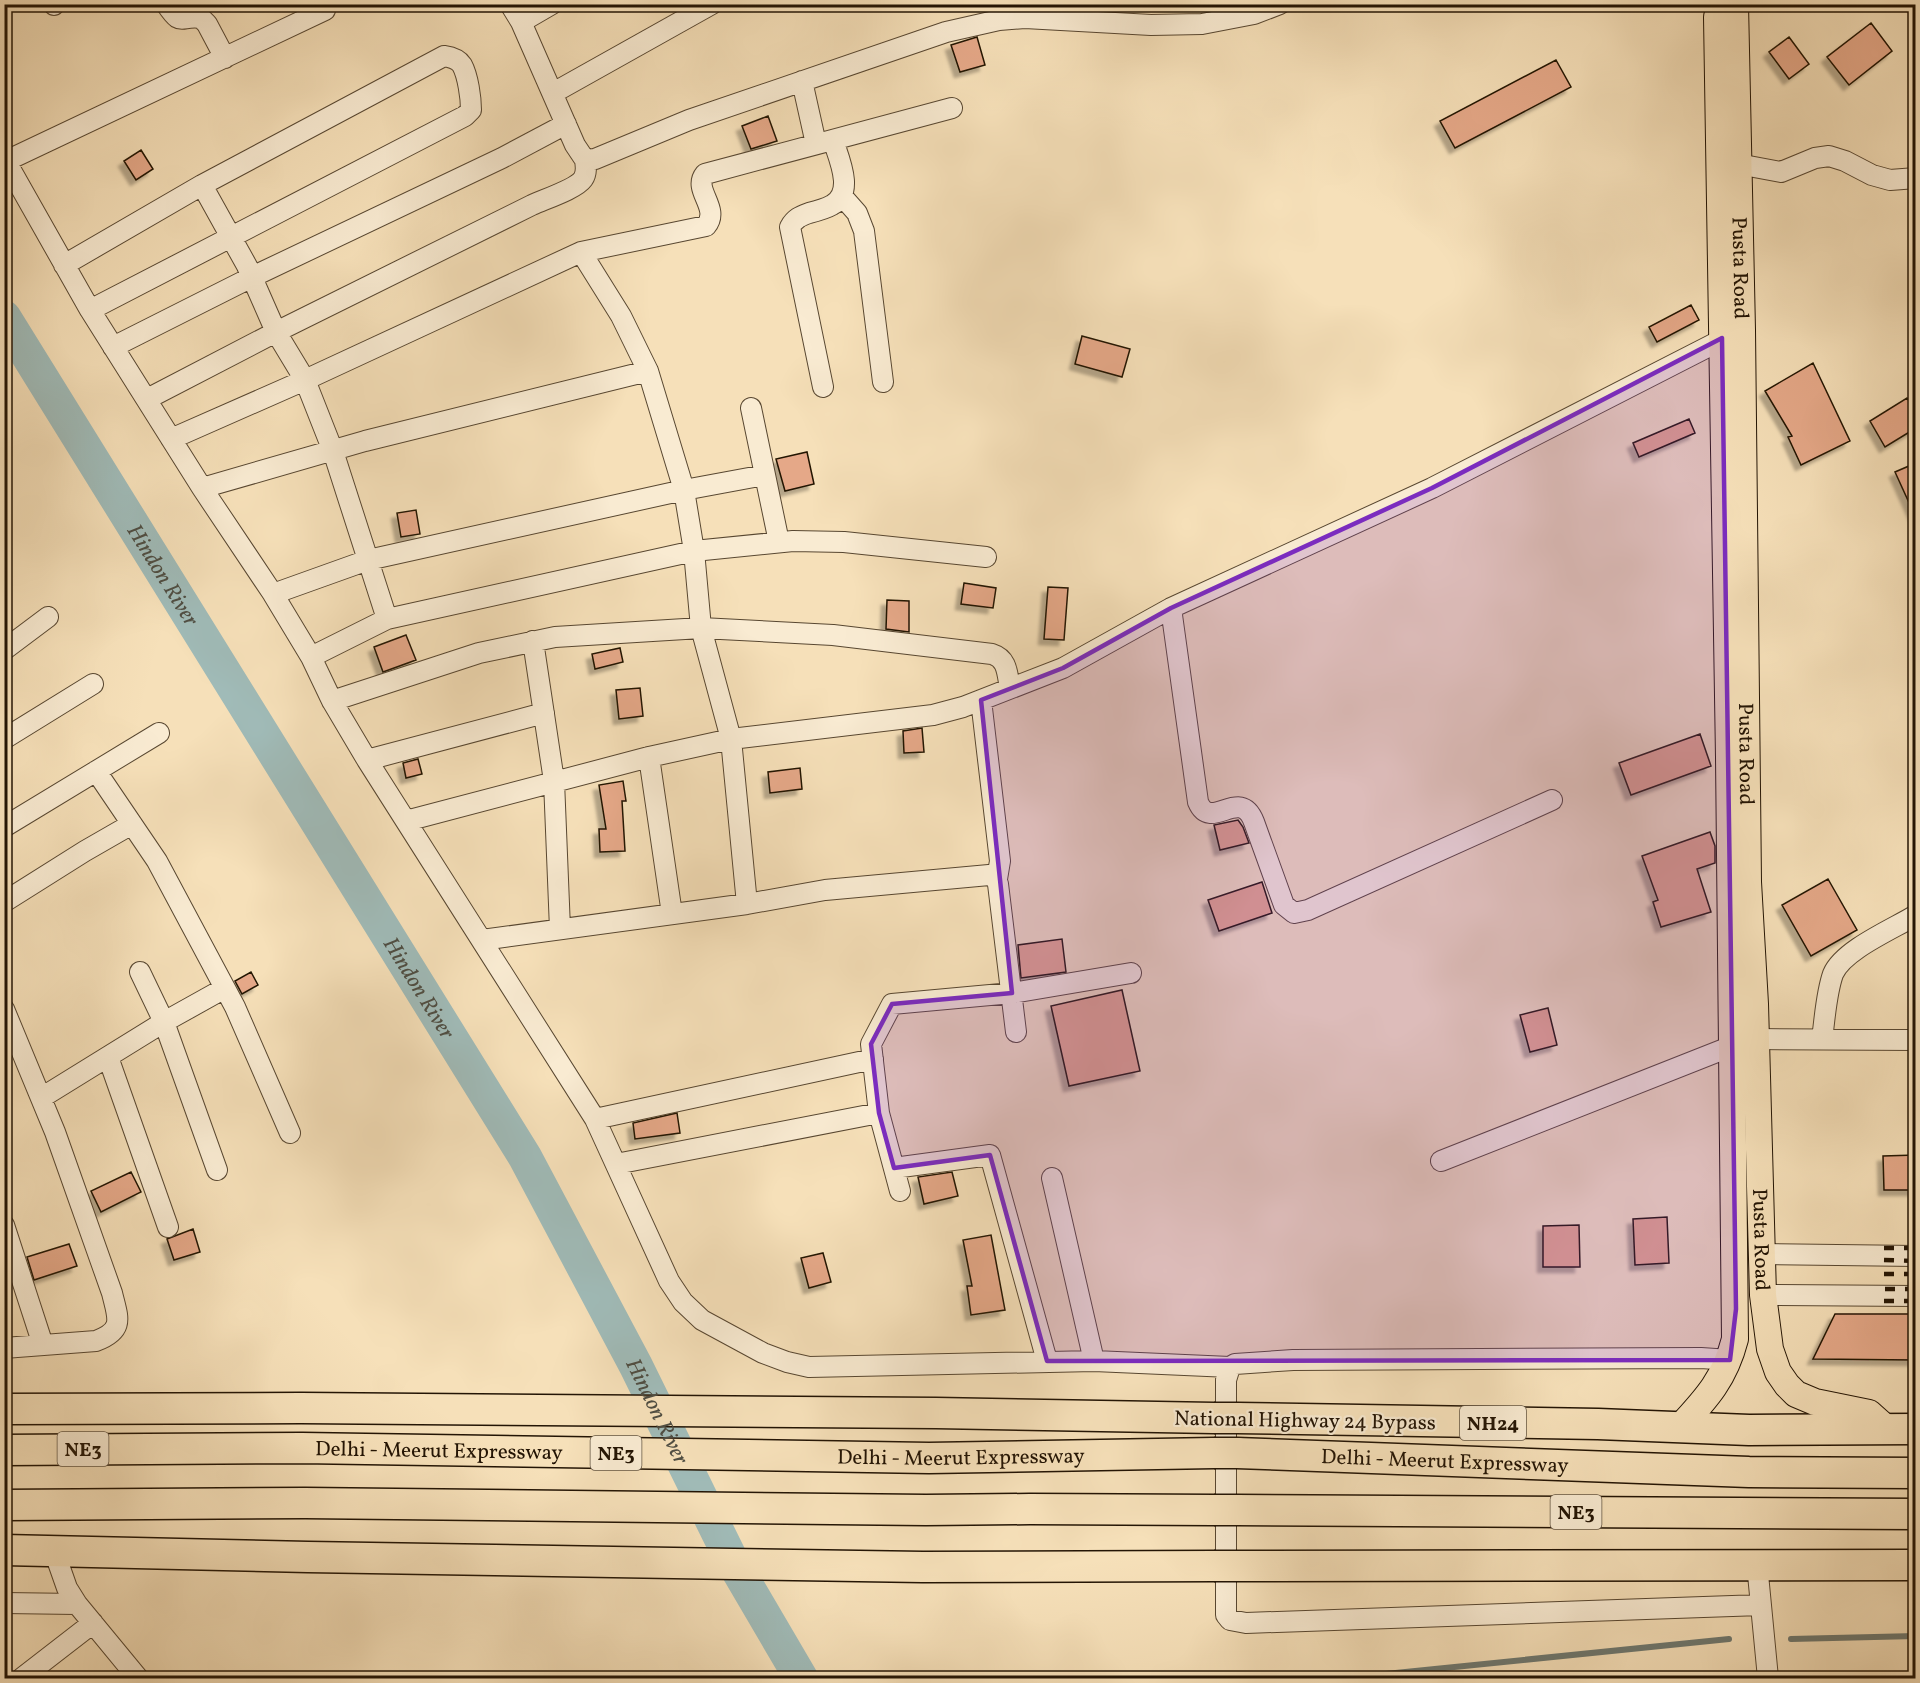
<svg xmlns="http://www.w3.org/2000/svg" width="1920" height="1683" viewBox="0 0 1920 1683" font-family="Vollkorn,serif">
	<defs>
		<filter id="shadow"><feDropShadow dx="-5.5" dy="5.5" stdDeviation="1.5" flood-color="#0004"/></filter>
	</defs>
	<rect width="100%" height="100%" fill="#f6e0b9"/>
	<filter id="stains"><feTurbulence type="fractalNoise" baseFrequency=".00333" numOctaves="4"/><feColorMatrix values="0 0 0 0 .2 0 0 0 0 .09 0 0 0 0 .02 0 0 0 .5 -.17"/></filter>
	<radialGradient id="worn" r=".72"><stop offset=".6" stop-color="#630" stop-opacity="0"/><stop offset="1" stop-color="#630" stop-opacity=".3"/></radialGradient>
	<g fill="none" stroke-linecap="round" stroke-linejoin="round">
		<path stroke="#6e7870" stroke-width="6" d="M1791 1639 1916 1636
			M1346 1678 1729 1639"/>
		<path stroke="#a0bbb8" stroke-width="34" id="s1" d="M4 317 525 1157 636 1366 730 1557 801 1678"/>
	</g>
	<path fill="#e5a888" stroke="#231404" stroke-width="1.5" filter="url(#shadow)" d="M1871 23 1892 51 1849 85 1827 57Z
		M977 37 985 65 960 72 951 45Z
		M1789 37 1809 64 1789 79 1769 52Z
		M1556 60 1571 87 1455 148 1440 121Z
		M768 116 777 141 751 149 742 126Z
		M141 150 153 169 136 180 124 161Z
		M1691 305 1699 320 1657 342 1649 327Z
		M1082 336 1130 349 1122 377 1075 364Z
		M1813 363 1850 441 1801 465 1788 437 1792 436 1765 391Z
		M1907 398 1916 411V428L1885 447 1870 421Z
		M1689 419 1695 433 1639 457 1633 443Z
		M807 452 814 484 785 491 776 459Z
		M1916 463V518L1895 472Z
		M416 510 420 534 401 537 397 513Z
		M964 583 996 588 993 608 961 604Z
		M1048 587 1068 588 1064 640 1044 639Z
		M887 600 909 601V632L886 629Z
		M406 635 416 660 383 672 374 647Z
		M620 648 623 662 595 669 592 654Z
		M640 688 643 716 619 719 616 690Z
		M922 728 924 752 904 753 903 731Z
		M1700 734 1711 766 1631 795 1619 763Z
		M418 759 422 774 406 778 403 763Z
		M800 768 802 789 770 793 768 772Z
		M623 781 626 801H622L625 851 600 852 599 829H606L599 785Z
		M1238 820 1243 827 1249 843 1220 850 1214 825Z
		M1710 832 1715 846V863L1697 869 1711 912 1661 927 1653 902 1658 900 1642 856Z
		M1828 879 1857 930 1811 956 1782 905Z
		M1262 882 1272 913 1219 931 1208 900Z
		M1062 939 1066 972 1021 978 1018 945Z
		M251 972 258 985 242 994 235 981Z
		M1122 990 1140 1071 1069 1086 1051 1006Z
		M1548 1008 1557 1045 1530 1052 1520 1015Z
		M677 1113 680 1133 635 1139 633 1123Z
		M1916 1155V1190H1884L1883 1156Z
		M131 1172 141 1192 101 1212 91 1191Z
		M952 1172 958 1196 924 1204 918 1177Z
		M1667 1217 1669 1263 1635 1265 1633 1219Z
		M1579 1225 1580 1267H1543V1226Z
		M193 1229 200 1252 174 1260 167 1239Z
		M991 1235 1005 1310 971 1315 967 1286H972L963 1240Z
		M69 1244 77 1266 34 1280 27 1257Z
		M823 1253 831 1282 809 1288 801 1258Z
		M1835 1314H1916V1360L1813 1359Z"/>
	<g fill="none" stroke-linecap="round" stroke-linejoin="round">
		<defs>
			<path id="minor" d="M54 4V5
				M166 4C182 28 179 15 201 18L207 24 225 58
				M510 4 521 22 575 145 585 160 595 159 689 120 946 32 999 20 1025 18 1151 25 1202 24 1254 14 1280 4
				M521 22 552 4
				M802 81 816 144
				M553 93 712 4
				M4 158 90 310 202 488 273 594 311 657 332 701 367 760 595 1119 669 1281 683 1302 702 1320 763 1353 787 1362 809 1367 1094 1361 1230 1367
				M6 161 325 10
				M1738 164 1781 172 1815 158 1829 156 1845 161 1872 175 1890 180 1916 178
				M202 185 247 266 276 332 305 380 333 451 387 619
				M842 196 857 213 864 231 883 382
				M581 252 621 316 648 371 684 490 694 551 701 628 731 739 747 904
				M64 265 202 185 444 56C451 57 458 59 462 65 468 76 471 98 471 110L465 116 90 310
				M113 347 252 277 502 158 566 124
				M823 387 790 227C795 218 801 216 809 213 817 211 825 209 832 205 855 193 839 159 833 140
				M147 399 276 332 532 205C545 199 576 189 583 179 587 173 586 166 585 160
				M751 408 779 542
				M171 439 305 380 581 252 706 226C721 208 692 190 705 174L952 108
				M202 488 365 441 648 371
				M273 594 368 560 684 490 765 475
				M1171 608 1198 802C1211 833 1240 785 1254 822L1284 905 1294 913 1308 910 1552 800
				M533 641 554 781 560 929
				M4 650 48 617
				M311 657 387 619 694 551 793 541 844 542 986 557
				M981 700 1000 861 997 879
				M332 701 479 653 555 637 701 628 833 635 992 654C1008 659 1007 674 1010 688
				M4 739 93 684
				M649 757 672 914
				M367 760 544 713
				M96 771 157 861 235 1007 290 1133
				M406 821 649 757 731 739 933 715 963 707 1063 668 1171 608 1432 488 1733 334
				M4 827 159 733
				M4 902 85 851 132 824
				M482 940 747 904 825 890 989 875 995 877 998 884 1016 1032
				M140 972 164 1022 217 1170
				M4 1009 55 1132 112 1293C118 1318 125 1330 96 1341L4 1348
				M1756 1039 1916 1040
				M1822 1039C1825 1018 1826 994 1833 974 1843 950 1893 929 1916 915
				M108 1057 168 1227
				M41 1098 164 1022 225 988
				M879 1113 871 1044 892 1004 1012 993 1131 973
				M595 1119 873 1059
				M1441 1161 1732 1046
				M616 1164 879 1113 900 1191
				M894 1168 990 1155 1047 1361
				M1052 1178 1094 1361
				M4 1225 43 1345
				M1761 1254 1916 1256
				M1763 1295 1916 1296
				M1730 1360 1701 1358 1293 1360 1235 1364 1230 1367 1226 1380V1615L1230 1620 1246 1623 1761 1605
				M54 1551 67 1588 77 1604 138 1678
				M1757 1564 1768 1678
				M4 1603 77 1604
				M22 1678 93 1623"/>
			<g id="major">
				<path id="s2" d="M1735 4 1742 330 1748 882 1755 1004 1763 1295 1770 1349 1778 1372 1787 1385 1796 1394 1815 1402 1869 1413 1888 1430"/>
				<path d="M1680 1427C1707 1398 1725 1378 1735 1339L1729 757 1717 17"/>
			</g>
			<g id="highway">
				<path d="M4 1409 301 1408 936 1413 1214 1418"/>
				<path d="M1237 1418 1598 1424 1749 1430 1916 1429"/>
				<path id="s3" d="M4 1450 302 1448 929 1458 1214 1453"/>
				<path id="s4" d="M1237 1453 1749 1472 1916 1473"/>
				<path d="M4 1505 305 1503 926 1510 1030 1509 1214 1510"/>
				<path d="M1237 1510 1916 1514"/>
				<path d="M4 1550 308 1557 923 1567 1214 1566"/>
				<path d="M1237 1566 1916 1565"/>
			</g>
		</defs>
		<use href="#minor" stroke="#584731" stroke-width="22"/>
		<use href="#major" stroke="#231404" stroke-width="28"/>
		<use href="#highway" stroke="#231404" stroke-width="33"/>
		<use href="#minor" stroke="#f9ebd2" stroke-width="20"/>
		<use href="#major" stroke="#f6e0b9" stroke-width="26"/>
		<use href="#highway" stroke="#f6e0b9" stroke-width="30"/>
		<path stroke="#231404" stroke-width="4.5" stroke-dasharray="10 10" stroke-linecap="butt" d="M1884 1248H1916
			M1884 1260 1916 1261
			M1884 1274H1916
			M1885 1289H1916
			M1884 1301H1916"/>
		<defs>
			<path id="highway-bridge" d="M1214 1418H1237
				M1214 1453H1237
				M1214 1510H1237
				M1214 1566H1237"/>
		</defs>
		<use href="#highway-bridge" stroke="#231404" stroke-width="33" stroke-linecap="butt"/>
		<use href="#highway-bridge" stroke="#f6e0b9" stroke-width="30"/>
	</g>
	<path fill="#7b2cbf" fill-opacity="0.2" stroke="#7b2cbf" stroke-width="4.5" stroke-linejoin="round" d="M1722 338 1736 1309 1730 1360 1047 1361 990 1155 894 1168 879 1113 871 1044 892 1004 1012 993 981 700 1063 668 1171 608 1432 488Z"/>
	<g text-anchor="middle" stroke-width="4.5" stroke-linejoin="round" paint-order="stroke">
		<g fill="#f9ebd2" stroke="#635442" stroke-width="1.5">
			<rect x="1460" y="1406" width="66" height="34" rx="4.5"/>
			<rect x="57.5" y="1432" width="51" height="34" rx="4.5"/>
			<rect x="590.5" y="1436" width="51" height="34" rx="4.5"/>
			<rect x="1550.5" y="1495" width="51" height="34" rx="4.5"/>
		</g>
		<g font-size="20" font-weight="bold" fill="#231404">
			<text x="1493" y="1430">NH24</text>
			<text x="83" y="1456">NE3</text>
			<text x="616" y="1460">NE3</text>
			<text x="1576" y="1519">NE3</text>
		</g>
		<g font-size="21" fill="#231404" stroke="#f9ebd2">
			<text dy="7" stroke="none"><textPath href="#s2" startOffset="264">Pusta Road</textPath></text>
			<text dy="7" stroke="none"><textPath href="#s2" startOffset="750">Pusta Road</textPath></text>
			<text dy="7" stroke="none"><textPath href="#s2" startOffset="1236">Pusta Road</textPath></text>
			<text transform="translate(1305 1420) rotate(1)" y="7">National Highway 24 Bypass</text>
			<text dy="7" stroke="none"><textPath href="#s3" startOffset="435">Delhi - Meerut Expressway</textPath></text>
			<text dy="7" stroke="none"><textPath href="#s3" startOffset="957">Delhi - Meerut Expressway</textPath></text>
			<text dy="7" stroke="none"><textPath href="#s4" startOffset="208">Delhi - Meerut Expressway</textPath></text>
		</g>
		<g font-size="22" font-style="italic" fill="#4f4e43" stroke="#f9ebd2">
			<text dy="8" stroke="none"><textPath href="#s1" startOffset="303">Hindon River</textPath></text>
			<text dy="8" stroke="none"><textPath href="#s1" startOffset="789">Hindon River</textPath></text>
			<text dy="8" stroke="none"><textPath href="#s1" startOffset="1275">Hindon River</textPath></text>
		</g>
	</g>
	<rect width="1920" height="1683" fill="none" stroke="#f6e0b9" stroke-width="24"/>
	<rect x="6" y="6" width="1908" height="1671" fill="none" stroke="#231404" stroke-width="3"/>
	<rect x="12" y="12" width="1896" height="1659" fill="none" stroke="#231404" stroke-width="1.5"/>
	<rect width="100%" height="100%" filter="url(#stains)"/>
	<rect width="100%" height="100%" fill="url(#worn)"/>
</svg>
